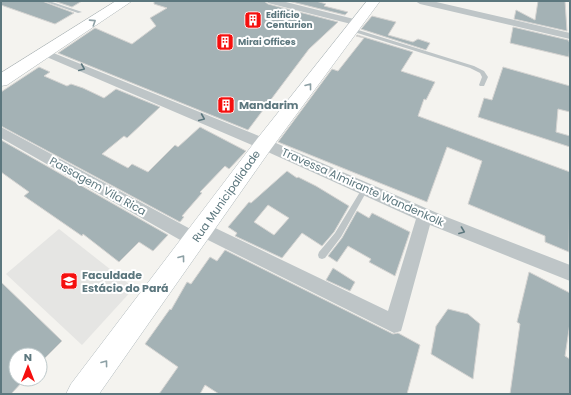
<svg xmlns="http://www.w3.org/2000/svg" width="571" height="395" viewBox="0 0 571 395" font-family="Poppins,sans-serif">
	<rect width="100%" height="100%" fill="#f4f3ef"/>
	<path fill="#e5e5e3" d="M59 229 134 288 82 345 6 274Z"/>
	<path fill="#a4b2b5" stroke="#d5d4d2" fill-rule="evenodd" d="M1 1H42L74 13 55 24 1 5Z
		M54 1H82L72 7Z
		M154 1H264L268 4 338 22 309 49 248 130 58 53 95 28 132 44 156 26 150 18 167 8 154 4Z
		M288 1H316L326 4 324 6 348 12 345 15Z
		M538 1H565L567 31 514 19 516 10 535 20Z
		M372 16 396 22 388 35 413 42 418 39 430 43 426 50 361 29Z
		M513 27 568 40 570 43 569 57 510 43Z
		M357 35 413 52 401 71 435 82 426 100 424 99 418 116 570 172 569 252 545 242V236L468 204 482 161 447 147 427 202 278 142 332 69 338 71 364 38 356 36Z
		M39 67 50 72 44 76 67 86 71 84 83 88 104 98 116 89 160 107 127 138 124 136 102 154 128 168 132 164 148 172 175 145 178 147 200 127 246 151 229 169 225 166 200 192 202 193 182 216 184 217 180 222 1 126V92Z
		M503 67 570 86V112L558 109 556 132 570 136V147L478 117 484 98 492 100Z
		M1 140 168 235 153 251 139 242 119 262 83 234 82 236 24 196 29 192 1 172Z
		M287 171 297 178 298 177 316 186 349 206 334 232 322 246 302 233 282 258 235 236 237 233 228 227 249 202 251 203ZM268 205 289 218 274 235 254 222Z
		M357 211 369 218 372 213 410 232 395 276 369 262 371 259 348 246 337 262 328 256 342 238Z
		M225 250 393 334 398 333 420 345 407 394H219L205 385 200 394H159L178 367 145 344 170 309 171 310 187 282 191 284 210 257 217 261Z
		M333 268 355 282 350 291 326 280Z
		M529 272 570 293V323L565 356 570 359V394H510L520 324 517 322Z
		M1 282 62 341 40 363V355H16V379H25L11 394H1Z
		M448 309 468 314 480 324 473 379 431 354 436 326Z"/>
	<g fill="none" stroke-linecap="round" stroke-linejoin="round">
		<defs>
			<path id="secondary" d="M367 1H380L271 149 99 394H66L71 384 257 139Z"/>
			<path id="primary" d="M116 1H132L7 85 1 86V73Z"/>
		</defs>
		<use href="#secondary" stroke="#b0b9bc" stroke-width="1"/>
		<use href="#primary" stroke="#afb7b9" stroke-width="1"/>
		<path fill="#bec5c7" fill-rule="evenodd" d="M43 1H49L82 12 78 13Z
			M351 29H355L474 66 484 71 488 77 484 86H480L479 85 482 77 480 73 470 68 351 31Z
			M365 186 367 187 368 189 341 237 325 258 322 259 319 258 318 255 319 252 335 233 363 187Z"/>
		<path fill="#bec5c7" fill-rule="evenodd" d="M266 1H282L362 21 364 23 359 26 268 3Z
			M415 1H432L570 33V39L420 4Z
			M46 50 269 140 444 216 570 265V281L430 225 403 324 401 331 394 333 202 237 203 240 201 245 195 248 189 245 1 138V127L196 232 197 225 203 223 209 225 388 311 416 219 259 148 42 55 41 53 42 51Z"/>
		<use href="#secondary" fill="#fff" fill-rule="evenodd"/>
		<use href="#primary" fill="#fff" fill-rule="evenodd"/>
	</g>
	<defs><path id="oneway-chevron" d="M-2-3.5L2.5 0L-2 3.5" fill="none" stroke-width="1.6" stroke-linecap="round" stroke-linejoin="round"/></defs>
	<g stroke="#8da0a5">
		<use href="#oneway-chevron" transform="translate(93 22) rotate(-33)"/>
		<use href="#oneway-chevron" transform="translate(309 86) rotate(-52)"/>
		<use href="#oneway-chevron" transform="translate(182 258) rotate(-53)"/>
		<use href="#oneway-chevron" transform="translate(105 363) rotate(-53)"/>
	</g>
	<g stroke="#5c777e">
		<use href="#oneway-chevron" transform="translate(82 68) rotate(23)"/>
		<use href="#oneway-chevron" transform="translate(202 118) rotate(23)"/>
		<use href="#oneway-chevron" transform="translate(462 231) rotate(21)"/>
	</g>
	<defs>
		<symbol id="building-square" viewBox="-11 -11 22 22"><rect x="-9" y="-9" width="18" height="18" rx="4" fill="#f50f0e" stroke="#fff"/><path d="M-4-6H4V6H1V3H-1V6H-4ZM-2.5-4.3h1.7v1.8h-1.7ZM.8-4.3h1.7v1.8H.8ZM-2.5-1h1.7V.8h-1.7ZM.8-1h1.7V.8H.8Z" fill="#fff"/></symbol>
		<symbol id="university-square" viewBox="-11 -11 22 22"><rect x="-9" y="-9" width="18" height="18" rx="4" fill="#f50f0e" stroke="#fff"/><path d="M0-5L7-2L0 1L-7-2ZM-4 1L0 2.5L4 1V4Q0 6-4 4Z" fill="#fff"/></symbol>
	</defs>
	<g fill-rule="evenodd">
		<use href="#building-square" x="243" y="10" width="20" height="20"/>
		<use href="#building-square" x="215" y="32" width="20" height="20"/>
		<use href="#building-square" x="216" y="95" width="20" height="20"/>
		<use href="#university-square" x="59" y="271" width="20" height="20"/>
	</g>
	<g text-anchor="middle" stroke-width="4" stroke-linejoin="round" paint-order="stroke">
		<g font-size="9" font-weight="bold" fill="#5c777e" stroke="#fff" text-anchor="start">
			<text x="266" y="18">Edificio<tspan x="266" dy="10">Centurion</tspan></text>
			<text x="238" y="45">Mirai Offices</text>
		</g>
		<g font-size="11" font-weight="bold" fill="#5c777e" stroke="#fff" text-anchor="start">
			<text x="239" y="109">Mandarim</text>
			<text x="82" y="279">Faculdade<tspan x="82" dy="13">Estácio do Pará</tspan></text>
		</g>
		<g font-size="11" fill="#5c777e" stroke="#fff">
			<text transform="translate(98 186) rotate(29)" y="4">Passagem Vila Rica</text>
			<text transform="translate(363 187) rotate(24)" y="4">Travessa Almirante Wandenkolk</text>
			<text transform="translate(226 196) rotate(-55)" y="4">Rua Municipalidade</text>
		</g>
	</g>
	<rect width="571" height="395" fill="none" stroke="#5c777e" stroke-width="4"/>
	<g transform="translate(28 367)"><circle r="19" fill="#ffffff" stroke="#bec9cb"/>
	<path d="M0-3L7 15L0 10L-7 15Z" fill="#f50f0e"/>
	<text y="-6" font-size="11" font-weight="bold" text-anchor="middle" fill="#5c777e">N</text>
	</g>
</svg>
